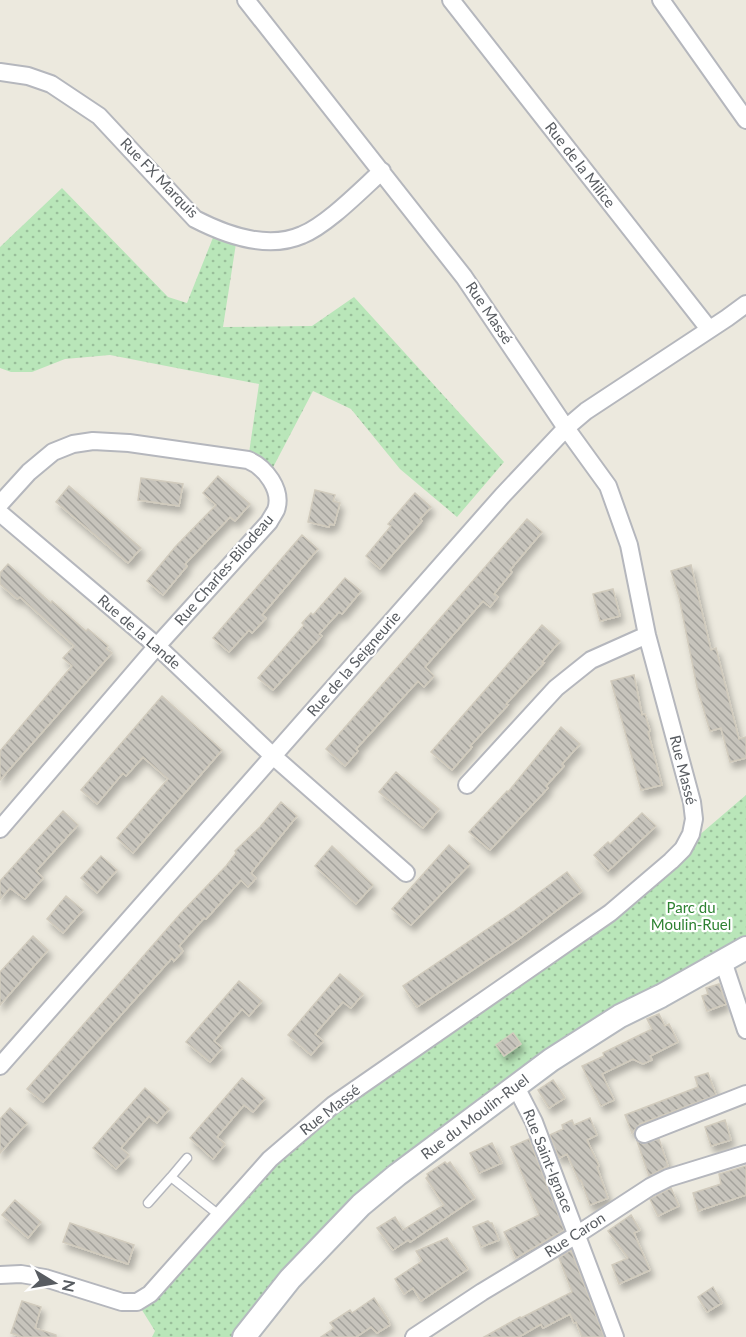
<svg xmlns="http://www.w3.org/2000/svg" width="746" height="1337" viewBox="0 0 746 1337" font-family="Lato,sans-serif">
	<defs>
		<pattern id="park-dots" width="8" height="8" patternUnits="userSpaceOnUse" patternTransform="scale(1.5)"><rect width="8" height="8" fill="#b9e6b9"/><path d="M2 2h.1M6 6h.1" fill="none" stroke="#99be9a" stroke-width="1.8" stroke-linecap="round"/></pattern>
		<pattern id="building-back-hatch" width="6" height="6" patternUnits="userSpaceOnUse" patternTransform="scale(1.5)"><rect width="6" height="6" fill="#c7c4bc"/><path d="M-1 5l2 2M0 0l6 6M5-1l2 2" fill="none" stroke="#a4a29c"/></pattern>
		<filter id="shadow"><feDropShadow dx="3.5" dy="6" stdDeviation="3" flood-color="#0004"/></filter>
	</defs>
	<rect width="100%" height="100%" fill="#ece9de"/>
	<path fill="url(#park-dots)" d="M62 188 168 297 187 303 216 230 237 237 223 327 312 326 354 297 504 462 457 517 400 469 351 409 313 391 269 475 248 460 259 384 110 355 65 359 32 372H11L0 368V247Z
		M746 795V948L661 996 397 1175 244 1337H152L155 1331 137 1302 270 1159 683 849Z"/>
	<path fill="url(#building-back-hatch)" stroke="#d1cbbd" stroke-width="1.5" filter="url(#shadow)" d="M218 476 250 504 235 521 230 517 185 564 187 566 163 595 147 581 176 546 216 505 203 493Z
		M141 478 183 484 179 506 138 500Z
		M69 486 141 548 128 563 56 502Z
		M315 490 335 495 333 501 340 503 334 525 330 524 329 527 308 522Z
		M415 493 431 507 420 519 422 521 380 569 366 556 391 526 388 524Z
		M527 519 542 532 510 570 512 572 494 594 498 597 490 607 483 601 425 667 434 676 424 687 418 681 356 749 358 751 345 766 326 749Z
		M302 535 318 549 262 615 266 618 252 633 249 630 229 652 213 638Z
		M8 564 51 603 52 601 86 631 88 629 108 646 106 649 112 653 0 780V751L72 666 63 658 74 646 20 597 17 599 0 584V573Z
		M691 565 711 650 716 648 739 739 746 737V758L730 762 721 728 710 731 697 687 679 597 671 571Z
		M345 578 361 591 342 614 339 612 319 634 322 636 273 690 258 678 304 625 302 623 311 613 313 615Z
		M613 589 620 616 600 621 593 594Z
		M542 625 560 641 542 662 544 663 506 704 508 705 470 746 472 747 452 770 431 752Z
		M634 675 642 715 645 714 650 731 648 732 662 785 641 790 611 681Z
		M162 696 222 750 133 853 117 838 168 779 143 757 126 776 123 773 97 804 81 790Z
		M561 727 580 744 562 764 564 766 546 786 548 788 490 850 469 832 507 791 508 792Z
		M396 772 439 809 423 828 379 792Z
		M281 802 297 816 251 873 256 878 248 887 241 880 206 919 204 918 179 946 183 951 174 961 172 958 43 1102 27 1089 181 913 226 866 236 853 235 851 260 827Z
		M63 811 78 825 36 871 43 878 25 899 10 888 0 899V881Z
		M642 813 656 826 608 871 594 855 608 842 610 844Z
		M449 845 470 864 411 925 392 909Z
		M332 846 373 885 356 904 315 866Z
		M101 856 117 870 97 893 81 878Z
		M567 872 582 891 519 939 417 1007 403 986 514 911Z
		M66 896 83 910 63 933 47 919Z
		M33 936 48 950 0 1005V972Z
		M340 974 363 994 351 1008 343 1002 315 1034 323 1041 311 1055 288 1035Z
		M239 981 262 1001 249 1016 242 1009 214 1041 222 1048 210 1062 186 1042Z
		M719 984 726 1004 707 1011 702 996 708 994 706 988Z
		M659 1014 665 1026 669 1024 678 1042 650 1056 652 1060 643 1064 633 1059 602 1074 614 1100 601 1106 582 1066 604 1056 603 1053 652 1029 647 1019Z
		M513 1033 521 1044 504 1056 496 1045Z
		M708 1073 716 1095 640 1124 632 1133 625 1115 698 1087 695 1077Z
		M242 1078 265 1098 253 1112 244 1105 217 1137 225 1144 213 1159 190 1138Z
		M553 1080 565 1098 549 1108 538 1090Z
		M145 1088 169 1109 157 1123 149 1116 121 1148 129 1155 116 1169 93 1148Z
		M10 1108 27 1123 0 1153V1119Z
		M590 1118 597 1135 587 1140 599 1166 597 1167 608 1198 590 1205 581 1180 579 1181 567 1154 559 1158 550 1135 563 1129 562 1125 572 1120 574 1125Z
		M725 1120 731 1140 711 1146 705 1127Z
		M529 1139 564 1230 516 1258 504 1232 539 1215 511 1147Z
		M659 1139 668 1166 649 1176 637 1141 643 1144Z
		M492 1143 502 1163 479 1173 470 1153Z
		M445 1162 447 1164 450 1162 475 1198 410 1242 408 1240 393 1250 377 1228 395 1217 403 1230 444 1205 426 1178 428 1176 427 1174Z
		M746 1166V1195L698 1211 693 1193 721 1184 719 1174Z
		M671 1188 679 1206 658 1216 650 1199Z
		M15 1200 41 1222 28 1238 2 1215Z
		M631 1215 640 1230 634 1233 650 1270 619 1284 612 1265 628 1258 608 1231Z
		M488 1221 490 1223H492L499 1240 481 1247 473 1227Z
		M70 1223 134 1245 128 1264 63 1242Z
		M447 1238 468 1269 421 1301 413 1288 404 1294 395 1279 422 1261 416 1251Z
		M571 1250 604 1337H582L576 1322 574 1323 570 1314 543 1328 541 1324 519 1337H484L520 1317 521 1318 572 1292 559 1258Z
		M713 1287 722 1303 707 1312 698 1297Z
		M374 1298 389 1321 388 1322 390 1325 377 1333 371 1327 356 1337H321L334 1328 330 1323 350 1310 352 1313Z
		M22 1301 41 1307 35 1328 56 1335V1337H22L11 1333Z"/>
	<g fill="none" stroke-linecap="round" stroke-linejoin="round">
		<defs>
			<path id="lane" d="M187 1158 171 1177 219 1215
				M148 1203 171 1177"/>
			<path id="street" d="M451 0 709 329
				M661 0 746 120
				M0 72 28 76 51 84 99 116 195 219C226 235 268 250 302 235 327 225 361 190 382 171
				M0 504 29 472 53 452 73 444 93 441 129 443 248 460C265 467 283 490 276 510 274 514 271 518 269 522L157 646 0 829
				M0 513 157 646 273 756 406 873
				M467 785 556 688 591 660 647 635
				M723 961 746 1030
				M0 1066 502 496 566 428 586 411 727 318 746 304
				M516 1087 534 1122 615 1337
				M644 1134 746 1094
				M0 1275 21 1274 45 1278 122 1302H137L150 1294 270 1159 333 1105 610 913 671 861 683 849 691 834 694 819 692 802 647 635 629 545 608 486 566 428 464 277 246 0
				M414 1337 482 1292 578 1234 650 1187 668 1178 746 1154"/>
			<path id="secondary" d="M244 1337 290 1279 361 1205 397 1175 551 1060 620 1016 661 996 746 948"/>
		</defs>
		<use href="#lane" stroke="#b5b7bd" stroke-width="11"/>
		<use href="#street" stroke="#b5b7bd" stroke-width="20"/>
		<use href="#secondary" stroke="#b5b9bf" stroke-width="26"/>
		<use href="#lane" stroke="#fff" stroke-width="8"/>
		<use href="#street" stroke="#fff" stroke-width="16"/>
		<use href="#secondary" stroke="#fff" stroke-width="22"/>
	</g>
	<g text-anchor="middle" stroke-width="4.5" stroke-linejoin="round" paint-order="stroke">
		<g font-size="15" fill="#585c61" stroke="#fff">
			<text transform="translate(580 165) rotate(52)" y="5">Rue de la Milice</text>
			<text transform="translate(159 178) rotate(46)" y="5">Rue FX Marquis</text>
			<text transform="translate(489 313) rotate(56)" y="5">Rue Massé</text>
			<text transform="translate(224 570) rotate(-49)" y="5">Rue Charles-Bilodeau</text>
			<text transform="translate(139 632) rotate(41)" y="5">Rue de la Lande</text>
			<text transform="translate(354 664) rotate(-49)" y="5">Rue de la Seigneurie</text>
			<text transform="translate(683 770) rotate(76)" y="5">Rue Massé</text>
			<text transform="translate(330 1110) rotate(-38)" y="5">Rue Massé</text>
			<text transform="translate(475 1117) rotate(-37)" y="5">Rue du Moulin-Ruel</text>
			<text transform="translate(548 1161) rotate(68)" y="5">Rue Saint-Ignace</text>
			<text transform="translate(575 1235) rotate(-33)" y="5">Rue Caron</text>
		</g>
		<g font-size="15" fill="#2e8232" stroke="#fff">
			<text x="691" y="913">Parc du<tspan x="691" dy="17">Moulin-Ruel</tspan></text>
		</g>
	</g>
	<g transform="translate(54 1283) rotate(101)" stroke="#ffffff" stroke-width="4.5" paint-order="stroke">
	<path d="M0-4.5L10 22L0 15L-10 22Z" fill="#585c61"/>
	<text y="-9" font-size="16" font-weight="bold" text-anchor="middle" fill="#585c61">N</text>
	</g>
</svg>
